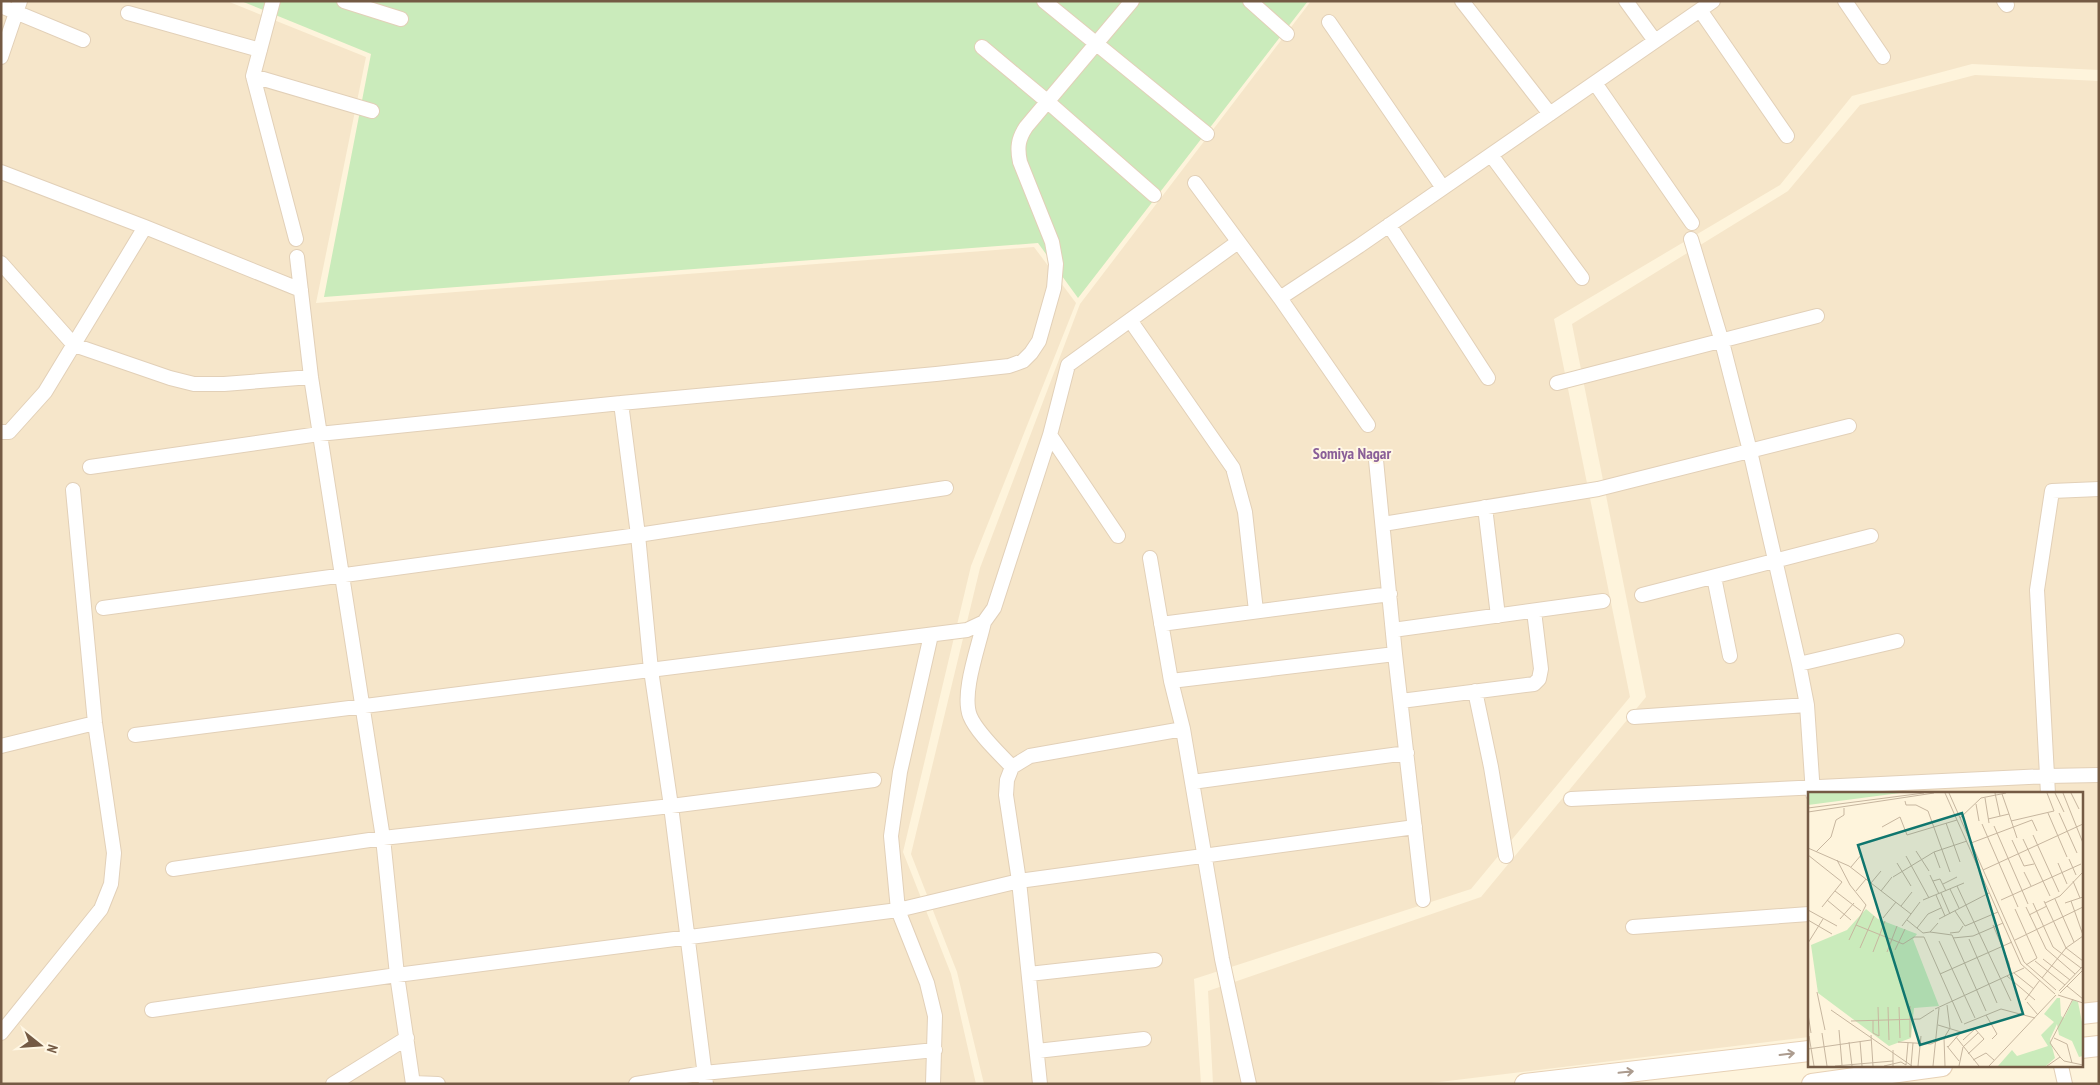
<svg xmlns="http://www.w3.org/2000/svg" width="2100" height="1085" viewBox="0 0 2100 1085" font-family="'PT Sans Narrow',sans-serif">
	<rect width="100%" height="100%" fill="#fef4dc"/>
	<path fill="#f6e6ca" d="M1 1H227L366 57 316 303 1034 247 1076 303 971 566 903 852 951 974 976 1084H1Z
		M1311 1H2099V70L1972 64 1852 96 1780 185 1554 319 1630 697 1471 889 1194 979 1201 1084H984L957 972 911 854 980 568 1080 304Z
		M1975 75 2099 81V1002L2081 1004V794H1809V1037L1423 1084H1213L1208 991 1481 897 1646 697 1572 324 1788 191 1860 105Z"/>
	<path fill="#caebbb" d="M241 1H1308L1078 298 1038 243 324 297 371 54Z"/>
	<g fill="none" stroke-linecap="round" stroke-linejoin="round">
		<defs>
			<path id="street" d="M273 1 253 76 296 239
				M344 1 401 19
				M1044 1 1207 134
				M1250 1 1287 34
				M1462 1 1550 114
				M1626 1 1655 41
				M1845 1 1883 57
				M2004 1 2007 5
				M1 6 83 40
				M1700 10 1787 136
				M128 13 260 50
				M1329 22 1443 188
				M982 47 1048 102 1154 195
				M1 57 20 1
				M253 76 372 111
				M1595 83 1692 223
				M1491 155 1582 278
				M1 172 145 227 301 290
				M1195 183 1280 298 1368 425
				M1389 225 1488 378
				M1691 239 1722 342 1750 451 1799 664 1807 705 1813 794
				M297 257 311 377 383 838 397 975 413 1084
				M1 263 74 345 170 378 194 384H224L311 377
				M1280 298 1359 246 1713 1
				M1130 320 1233 468 1245 512 1256 611
				M1557 383 1817 316
				M621 403 638 535 651 670 671 806 706 1084
				M1 432H9L45 392 145 227
				M1376 460 1395 654 1423 900
				M90 467 319 434 621 403 936 374 1009 366 1023 361 1031 353 1039 341 1054 288 1056 264 1052 242 1020 162C1017 148 1018 139 1026 127L1132 1
				M1485 507 1498 616
				M1383 524 1598 489 1849 426
				M1118 536 1050 435 1068 365 1238 242
				M1150 558 1171 681 1183 729 1192 782 1222 959 1249 1084
				M1714 577 1730 656
				M1642 595 1871 536
				M103 608 638 535 946 488
				M984 622C979 646 961 693 970 716 977 733 1000 754 1012 767
				M1161 624 1390 594
				M1393 630 1603 601
				M931 635 900 772 891 836 898 910 927 983 935 1016 933 1084
				M1799 664 1897 641
				M1171 681 1395 654
				M1475 691 1491 767 1506 856
				M1401 701 1534 684 1539 679 1541 669 1534 611
				M1634 717 1807 705
				M135 735 967 630 984 622 994 608 1050 435
				M1 746 95 723
				M1192 782 1407 753
				M2048 794 2037 590 2052 491 2099 489
				M1571 799 2047 776 2099 775
				M173 869 383 838 671 806 874 780
				M1633 927 1809 914
				M1029 974 1155 960
				M152 1010 397 975 898 910 1019 881 1415 827
				M1 1033 101 909 111 884 114 853 95 723 73 490
				M1037 1051 1144 1039
				M2061 1066 2065 1084
				M413 1083 438 1084
				M333 1084 407 1038
				M636 1084 704 1073 935 1050
				M1040 1084 1019 881 1006 795 1007 780 1012 767 1030 756 1183 729"/>
			<path id="secondary" d="M2081 1014 2099 1012
				M2081 1048 2099 1046
				M1525 1084 1809 1051
				M1812 1084 1942 1066"/>
		</defs>
		<use href="#street" stroke="#e2d0b8" stroke-width="16"/>
		<use href="#secondary" stroke="#e7d1b6" stroke-width="22"/>
		<use href="#street" stroke="#fff" stroke-width="14"/>
		<use href="#secondary" stroke="#fff" stroke-width="20"/>
	</g>
	<defs><path id="oneway-shaft" d="M-6 0H5M1.5-3L5.5 0L1.5 3" fill="none" stroke-width="1.6" stroke-linecap="round" stroke-linejoin="round" transform="scale(1.25)"/></defs>
	<g stroke="#ac9c8f">
		<use href="#oneway-shaft" transform="translate(1787 1054) rotate(-7)"/>
		<use href="#oneway-shaft" transform="translate(1626 1072) rotate(-6)"/>
	</g>
	<g text-anchor="middle" stroke-width="4" stroke-linejoin="round" paint-order="stroke">
		<g font-size="16" font-weight="bold" fill="#8a5f98" stroke="#fff7e4">
			<text x="1352" y="459">Somiya Nagar</text>
		</g>
	</g>
	<g transform="translate(1808 792)">
		<rect width="275" height="275" fill="#fef4dc"/>
		<path d="M0 1H92L0 13ZM58 117 70 127 109 142 105 147 131 214 106 216 103 246 81 254 10 201 3 153 39 138ZM249 206H252L253 224 256 226 265 208 270 210 275 235V264L271 265 264 249 251 243 249 232 242 247 247 266 238 274H190L204 258 209 264 240 254 233 243 246 230 236 222Z" fill="#caebbb"/>
		<path fill="none" stroke="#c7b69f" stroke-width="1" d="M137 1 213 172 247 202M141 1 216 170 248 198M187 1 192 24M247 1 256 20M255 1 275 51M263 1 271 17M177 6 181 31M97 9 98 13H108L120 19 142 80M168 12 171 29M0 16 116 1M0 20 126 1M240 21 259 65M251 21 269 61M201 22 209 46M152 26 173 6 198 1M180 27 201 22 194 2M203 29 246 19 239 1M138 31 152 70M174 32 210 115M186 34 220 112M74 35 92 25 99 43 149 28M225 43 251 100M215 47 242 104M204 48 216 74 226 72M163 51 224 28 229 39M0 56 41 74 103 122M108 59 121 79M8 60 23 45 28 28 36 23V16M126 60 132 76M0 63 34 90 14 115M98 64 121 106M261 67 268 83M29 68 42 93 58 113 48 133 95 152 106 145H116L154 231M89 71 103 94M250 71 259 92M43 75 54 62M175 78 275 32M216 80 223 94M122 83 131 102M85 85 126 60 159 49M125 89 132 87 138 99M265 89 272 106M63 91 73 79M135 92 149 85M149 94 203 209M142 97 151 116M27 99 53 119M48 99 58 87M73 99 84 85M133 101 142 122M128 103 137 124M247 107 266 150M19 108 43 128M115 108 156 91M193 108 273 72M236 109 258 156 275 169M263 109 275 143M225 111 245 155 273 176M237 111 252 104 275 80M257 111 275 105M93 114 104 100M218 115 238 157 267 182M207 117 229 166 218 173M0 118 29 134M147 119 157 134 190 120M221 123 239 114M75 126 88 110M32 127 46 111M131 127 181 101M0 128 24 142M99 128 115 141 122 140 130 131M185 133 201 171 203 182M94 134 112 110M109 136 120 122 133 116M122 140 144 143 178 219M142 141 151 140 155 134M145 146 165 144 195 131M161 147 189 211M41 148 48 133M207 148 275 115M131 149 167 226M0 151 15 127M52 156 66 124M87 158 97 137M65 160 77 129M79 160 89 134M235 167 262 188M227 169 257 193M206 181 226 197M132 182 204 150M199 184 227 208M234 186 258 156 275 144M259 194 275 207M251 199 275 174M9 200 17 238M252 201 275 178M250 203 275 211M217 208 232 188M219 210 230 223M102 214V245M80 215 81 248M91 215 92 246M127 217 216 176M23 218 104 274M0 222 3 241M178 223 189 242 184 247M65 228V241L71 244 70 215M43 229 112 227 126 218M156 232 193 217 227 226M130 233 153 240 140 255M31 238 34 273M14 241 19 274M63 243 65 274M1 244 6 274M148 245 171 274M136 246 137 274M246 246 259 252 264 271M155 248 167 237 176 247 160 262M52 249 54 274M41 250 44 274M90 250 123 252 136 246 142 236 139 213M139 254 151 269M0 257 63 248M85 258V274M252 265 242 251 265 207M165 268 178 261 186 268M27 274 85 269M76 274 93 270 98 273 100 251M103 274 105 251M110 274 113 244M125 274 131 216M151 274 155 255 170 241M181 274 248 203M239 274 252 265 256 269 275 273"/>
		<path fill="#0f766e" fill-opacity="0.15" stroke="#0f766e" stroke-width="2.5" d="M154 21 215 222 112 253 50 53Z"/>
		<rect width="275" height="275" fill="none" stroke="#745a44" stroke-width="2.5"/>
	</g>
	<rect width="2100" height="1085" fill="none" stroke="#745a44" stroke-width="5"/>
	<g transform="translate(40 1045) rotate(107)" stroke="#fff7e4" stroke-width="4" paint-order="stroke">
	<path d="M0-4L9 19L0 12L-9 19Z" fill="#745a44"/>
	<text y="-8" font-size="14" font-weight="bold" text-anchor="middle" fill="#745a44">N</text>
	</g>
</svg>
